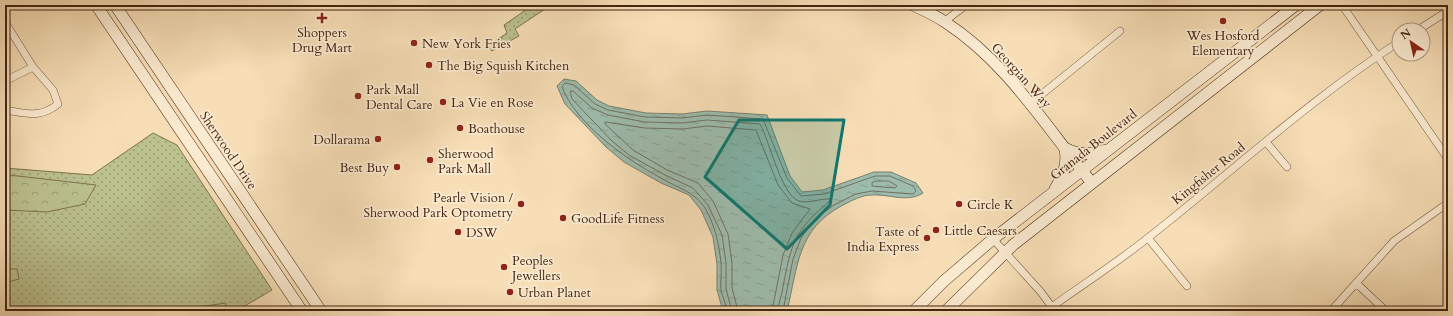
<svg xmlns="http://www.w3.org/2000/svg" width="1453" height="316" viewBox="0 0 1453 316" font-family="Cardo,serif">
	<defs>
		<pattern id="green-dots" width="8" height="8" patternUnits="userSpaceOnUse"><rect width="8" height="8" fill="#bbc18f"/><path d="M2 2h.1M6 6h.1" fill="none" stroke="#9a9d73" stroke-width="1.8" stroke-linecap="round"/></pattern>
		<pattern id="forest-crowns" width="20" height="18" patternUnits="userSpaceOnUse"><rect width="20" height="18" fill="#bbc18f"/><path d="M2 6a3 3 0 1 1 6 0M12 15a3 3 0 1 1 6 0" fill="none" stroke="#9a9d73"/></pattern>
		<pattern id="water-ripples" width="26" height="14" patternUnits="userSpaceOnUse"><rect width="26" height="14" fill="#9dbcad"/><path d="M2 4q2-2 4 0t4 0M15 11q2-2 4 0t4 0" fill="none" stroke="#88a194"/></pattern>
	</defs>
	<rect width="100%" height="100%" fill="#f7deb6"/>
	<filter id="stains"><feTurbulence type="fractalNoise" baseFrequency=".005" numOctaves="4"/><feColorMatrix values="0 0 0 0 .2 0 0 0 0 .09 0 0 0 0 .02 0 0 0 .5 -.17"/></filter>
	<radialGradient id="worn" r=".72"><stop offset=".6" stop-color="#630" stop-opacity="0"/><stop offset="1" stop-color="#630" stop-opacity=".3"/></radialGradient>
	<path fill="url(#green-dots)" stroke="#807250" d="M533 5H551L515 29 519 36 492 51 488 46 507 33 504 25Z
		M153 133 177 145 272 290 236 311H5V168L92 175Z"/>
	<path fill="url(#forest-crowns)" stroke="#807250" d="M5 175H9L96 185 85 204 47 212 5 210Z
		M5 269H17L19 279 5 283Z
		M226 303 224 311H189L198 307Z"/>
	<path fill="url(#water-ripples)" stroke="#797f6f" d="M564 79 576 81 597 100 609 106 646 113 682 114 707 111 767 115 790 176 802 192 823 190 874 172H891L916 183 923 193C907 203 890 194 872 195 862 195 853 200 843 205 797 229 798 266 787 311H723L717 290V264L713 237 701 210 689 195 661 183 624 162 606 147 565 104 557 86Z"/>
	<g fill="none" stroke-linecap="round" stroke-linejoin="round">
		<path stroke="#707060" stroke-width="1" d="M876 181H889L897 186 895 188 872 186V183Z
			M727 311C726 304 723 298 721 291 720 282 722 272 721 263 719 244 715 225 705 208 694 191 677 188 661 178 627 160 576 124 562 87L565 83 574 85 595 104 608 110 645 117 682 118 707 115 763 119 787 178 801 196 824 194 875 176H890L913 186 916 191 913 194 872 191 856 194 834 205 815 219 801 238 793 259 783 311
			M732 311 726 289V263L722 235 708 205 693 188 665 175 629 155 612 141 572 99 570 91H573L592 108 608 115 645 122 682 123 707 120 760 124C769 139 781 195 799 201 809 204 821 198 830 199V201C795 229 791 244 783 287 782 295 778 303 778 311
			M738 311 732 288V263L728 234 713 201 698 183 667 170 633 150 605 124V122L645 128 682 129 707 126 756 130 778 185 792 203 810 209 792 233 783 255 772 311"/>
		<defs>
			<path id="street" d="M1342 5 1448 159
				M945 21 966 5
				M5 22 33 67 5 81
				M1418 30 1448 11
				M1031 103 1120 31
				M5 110C26 113 40 119 58 104L53 90 33 67
				M1266 142 1287 167
				M1148 238 1187 286
				M993 239 1040 291 1055 311
				M1356 283 1386 311
				M1053 306C1085 283 1118 262 1149 237 1232 172 1310 99 1399 42
				M1331 311 1394 241 1448 203"/>
			<path id="secondary" d="M96 5 302 311
				M115 5 321 311
				M913 5C923 10 935 15 945 22 1007 62 1046 127 1092 183
				M1065 148C1079 156 1091 154 1105 150
				M1055 189C1063 175 1068 165 1065 149
				M914 311 944 281 993 239 1296 5
				M946 311 1013 245 1320 5"/>
		</defs>
		<use href="#street" stroke="#71523b" stroke-width="8"/>
		<use href="#secondary" stroke="#442412" stroke-width="12"/>
		<use href="#street" stroke="#faead0" stroke-width="7"/>
		<use href="#secondary" stroke="#faead0" stroke-width="11"/>
	</g>
	<path fill="#0f766e" fill-opacity="0.2" stroke="#0f766e" stroke-width="3" stroke-linejoin="round" d="M739 120H844L830 205 787 249 705 177Z"/>
	<g fill="#8f2418" stroke="#faead0" stroke-width="1.5">
		<path d="M320 12h4v4h4v4h-4v4h-4v-4h-4v-4h4z"/>
		<circle cx="1223" cy="21" r="4"/>
		<circle cx="414" cy="43" r="4"/>
		<circle cx="429" cy="65" r="4"/>
		<circle cx="358" cy="96" r="4"/>
		<circle cx="443" cy="102" r="4"/>
		<circle cx="460" cy="128" r="4"/>
		<circle cx="378" cy="139" r="4"/>
		<circle cx="430" cy="160" r="4"/>
		<circle cx="397" cy="167" r="4"/>
		<circle cx="521" cy="204" r="4"/>
		<circle cx="959" cy="204" r="4"/>
		<circle cx="563" cy="218" r="4"/>
		<circle cx="936" cy="230" r="4"/>
		<circle cx="458" cy="232" r="4"/>
		<circle cx="927" cy="238" r="4"/>
		<circle cx="504" cy="267" r="4"/>
		<circle cx="510" cy="292" r="4"/>
	</g>
	<g text-anchor="middle" stroke-width="3.5" stroke-linejoin="round" paint-order="stroke">
		<g font-size="13" fill="#442412" stroke="#faead0" text-anchor="start">
			<text x="322" y="37" text-anchor="middle">Shoppers<tspan x="322" dy="15">Drug Mart</tspan></text>
			<text x="1223" y="40" text-anchor="middle">Wes Hosford<tspan x="1223" dy="15">Elementary</tspan></text>
			<text x="422" y="48">New York Fries</text>
			<text x="437" y="70">The Big Squish Kitchen</text>
			<text x="366" y="94">Park Mall<tspan x="366" dy="15">Dental Care</tspan></text>
			<text x="451" y="107">La Vie en Rose</text>
			<text x="468" y="133">Boathouse</text>
			<text x="370" y="144" text-anchor="end">Dollarama</text>
			<text x="438" y="158">Sherwood<tspan x="438" dy="15">Park Mall</tspan></text>
			<text x="389" y="172" text-anchor="end">Best Buy</text>
			<text x="513" y="202" text-anchor="end">Pearle Vision /<tspan x="513" dy="15">Sherwood Park Optometry</tspan></text>
			<text x="967" y="209">Circle K</text>
			<text x="571" y="223">GoodLife Fitness</text>
			<text x="944" y="235">Little Caesars</text>
			<text x="919" y="236" text-anchor="end">Taste of<tspan x="919" dy="15">India Express</tspan></text>
			<text x="466" y="237">DSW</text>
			<text x="512" y="265">Peoples<tspan x="512" dy="15">Jewellers</tspan></text>
			<text x="518" y="297">Urban Planet</text>
		</g>
		<g font-size="13" fill="#442412" stroke="#faead0">
			<text transform="translate(1022 75) rotate(48)" y="5">Georgian Way</text>
			<text transform="translate(1093 144) rotate(-38)" y="5">Granada Boulevard</text>
			<text transform="translate(229 150) rotate(56)" y="5">Sherwood Drive</text>
			<text transform="translate(1208 173) rotate(-39)" y="5">Kingfisher Road</text>
		</g>
	</g>
	<rect width="1453" height="316" fill="none" stroke="#f7deb6" stroke-width="20"/>
	<rect x="6" y="6" width="1441" height="304" fill="none" stroke="#442412" stroke-width="2"/>
	<rect x="10" y="10" width="1433" height="296" fill="none" stroke="#442412"/>
	<g transform="translate(1411 42) rotate(326)"><circle r="19" fill="#faead0" stroke="#b19b84"/>
	<path d="M0-3L7 15L0 10L-7 15Z" fill="#8f2418"/>
	<text y="-6" font-size="11" font-weight="bold" text-anchor="middle" fill="#442412">N</text>
	</g>
	<rect width="100%" height="100%" filter="url(#stains)"/>
	<rect width="100%" height="100%" fill="url(#worn)"/>
</svg>
